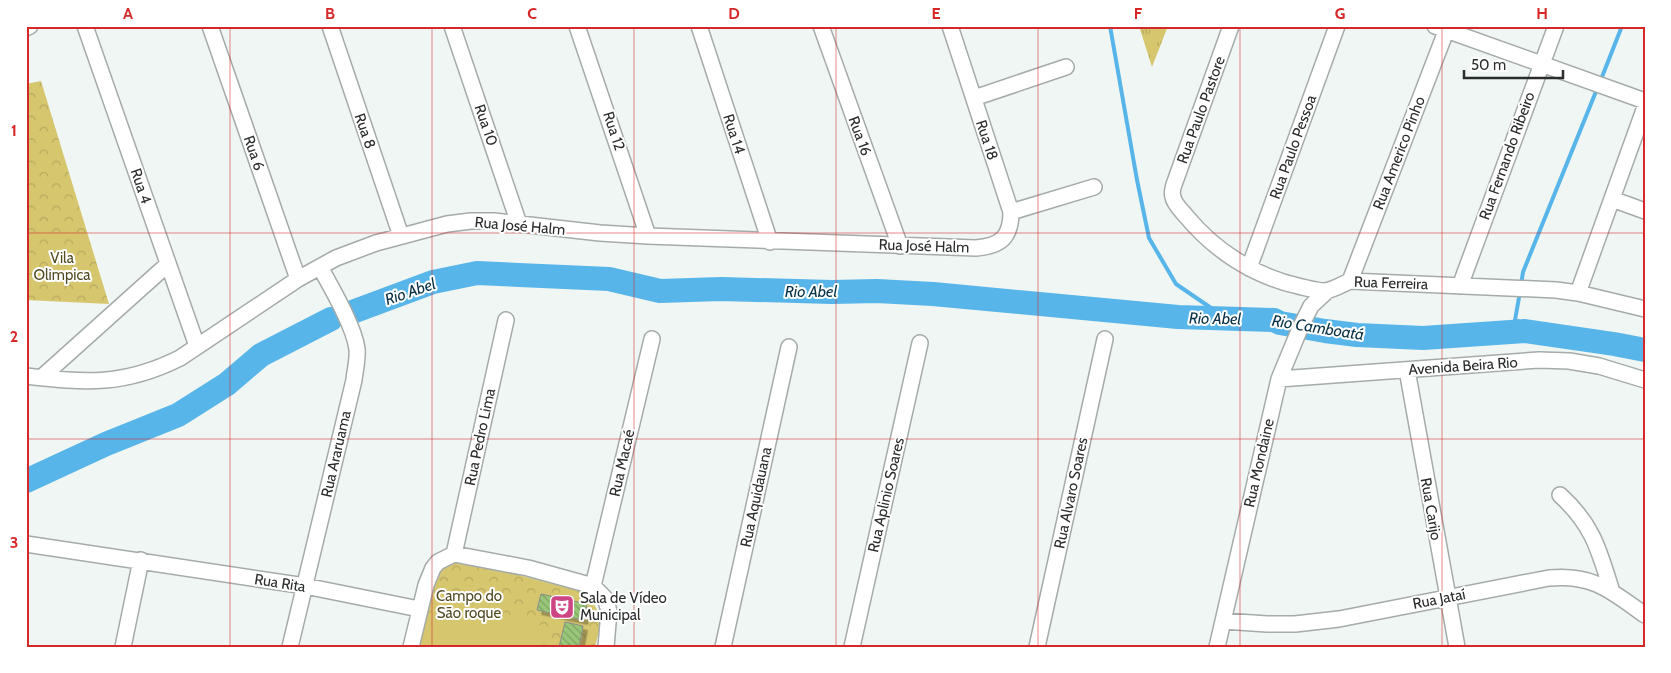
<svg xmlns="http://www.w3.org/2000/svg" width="1671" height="673" viewBox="0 0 1671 673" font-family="Cabin,sans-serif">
	<defs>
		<pattern id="grass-tufts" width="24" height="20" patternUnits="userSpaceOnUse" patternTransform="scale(1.25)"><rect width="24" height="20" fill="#d6c66e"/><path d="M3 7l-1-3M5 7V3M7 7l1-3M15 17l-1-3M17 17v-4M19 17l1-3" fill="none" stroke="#b8aa5f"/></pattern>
		<pattern id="park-crowns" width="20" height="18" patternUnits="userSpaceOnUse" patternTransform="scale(1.25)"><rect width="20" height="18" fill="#d6c66e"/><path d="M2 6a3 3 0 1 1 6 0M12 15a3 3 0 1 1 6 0" fill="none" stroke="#b8aa5f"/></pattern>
		<pattern id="building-back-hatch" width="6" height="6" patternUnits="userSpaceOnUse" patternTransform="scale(1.25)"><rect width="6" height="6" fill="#99c779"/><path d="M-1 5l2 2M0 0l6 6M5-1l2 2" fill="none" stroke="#7da263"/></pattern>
		<filter id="shadow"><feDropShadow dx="4.5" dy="4.5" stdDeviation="0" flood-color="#0004"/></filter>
	</defs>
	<rect width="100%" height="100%" fill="#eff6f3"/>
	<path fill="url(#grass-tufts)" d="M1139 26H1168L1152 67Z"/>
	<path fill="url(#park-crowns)" d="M41 81 109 304 26 300V84Z
		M461 560 588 593 602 619 595 647H415L436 572Z"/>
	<path fill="#d6c66e" d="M435 598 543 626 538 647H422Z"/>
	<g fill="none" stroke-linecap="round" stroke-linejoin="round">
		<path stroke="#58b5e9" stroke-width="4" d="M1110 26 1137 180 1149 238 1176 284 1214 310 1274 320
			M1600 82 1622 26
			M1521 285 1523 272 1597 89
			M1520 292 1515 320 1553 335"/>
		<path stroke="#58b5e9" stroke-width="24" d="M355 311 433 282 477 273 609 279 660 291 721 289 832 292 877 291 933 294 1178 317 1274 320 1280 323 1325 331 1357 335 1423 338 1525 331 1614 344 1645 350
			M26 481 106 444 178 415 227 384 261 355 331 319"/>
	</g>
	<path fill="url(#building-back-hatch)" stroke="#8a8d89" filter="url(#shadow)" d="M541 594 587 604 583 620 537 610Z
		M565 622 583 626 579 647H559Z"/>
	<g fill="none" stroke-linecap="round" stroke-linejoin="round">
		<defs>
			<path id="minor" d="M85 26 197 346
				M210 26 298 279
				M330 26 401 236
				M452 26 519 224
				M577 26 648 236
				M699 26 770 242
				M821 26 900 246
				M1231 26 1176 179C1174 184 1171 192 1173 197 1174 204 1182 211 1186 216 1215 251 1254 276 1298 286 1307 288 1316 291 1325 291 1333 290 1343 284 1350 281L1556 290 1578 293 1645 309
				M1435 26 1645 101
				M26 28 30 26
				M974 98 1066 67
				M1612 199 1645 211
				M1011 212 1094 187
				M1249 268 1337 26
				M1350 281 1448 26
				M1460 286 1556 26
				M1578 293 1645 107
				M1407 370 1457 647
				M26 376C86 383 124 386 180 358L298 279 336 258 376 243 447 224 471 221H494L600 233 648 236 976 248C1001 246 1011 237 1011 212L950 26
				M42 377 168 264
				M1279 379 1539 360 1569 361 1599 366 1645 380
				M1560 495C1593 525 1599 550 1612 592
				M26 544 305 586 419 609
				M454 554 506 320
				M593 586 652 339
				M1223 621 1267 624H1295L1339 619 1549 578C1594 574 1611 591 1645 615
				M123 647 141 560
				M290 647 354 380C355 370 358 359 357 349 354 326 331 287 320 267
				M411 647 426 585 433 568 438 562 454 554 528 568 593 586 605 598 609 611 606 647
				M723 647 789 347
				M852 647 920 343
				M1037 647 1105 339
				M1217 647 1279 379 1301 326 1311 306 1327 291"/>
		</defs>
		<use href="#minor" stroke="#a5aba9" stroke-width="18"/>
		<use href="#minor" stroke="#fff" stroke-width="15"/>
	</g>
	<path fill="none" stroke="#d62828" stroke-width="1" stroke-opacity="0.55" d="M230 26V647M432 26V647M634 26V647M836 26V647M1038 26V647M1240 26V647M1442 26V647M26 233H1645M26 439H1645"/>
	<defs>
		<symbol id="theatre-square" viewBox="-11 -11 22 22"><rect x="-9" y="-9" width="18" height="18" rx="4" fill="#cd4683" stroke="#fff"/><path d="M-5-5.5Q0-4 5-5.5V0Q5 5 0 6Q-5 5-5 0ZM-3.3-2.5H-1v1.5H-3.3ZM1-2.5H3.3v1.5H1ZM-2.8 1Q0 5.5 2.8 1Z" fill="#fff"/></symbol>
	</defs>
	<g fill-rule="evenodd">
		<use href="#theatre-square" x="548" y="593" width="28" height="28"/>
	</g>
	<g text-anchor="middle" stroke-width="4" stroke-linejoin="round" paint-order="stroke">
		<g font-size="15" fill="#2a2d2b" stroke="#fff">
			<text transform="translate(1201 110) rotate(-70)" y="5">Rua Paulo Pastore</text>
			<text transform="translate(486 125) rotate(71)" y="5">Rua 10</text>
			<text transform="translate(365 131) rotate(71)" y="5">Rua 8</text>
			<text transform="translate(614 131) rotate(72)" y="5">Rua 12</text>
			<text transform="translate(734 134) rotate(72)" y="5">Rua 14</text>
			<text transform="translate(860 136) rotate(70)" y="5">Rua 16</text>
			<text transform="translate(987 140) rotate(72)" y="5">Rua 18</text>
			<text transform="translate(1293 147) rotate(-70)" y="5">Rua Paulo Pessoa</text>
			<text transform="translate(254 153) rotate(71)" y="5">Rua 6</text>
			<text transform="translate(1399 153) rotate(-69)" y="5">Rua Americo Pinho</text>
			<text transform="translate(1507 156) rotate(-70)" y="5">Rua Fernando Ribeiro</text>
			<text transform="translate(141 186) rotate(71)" y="5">Rua 4</text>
			<text transform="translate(520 226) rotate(5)" y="5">Rua José Halm</text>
			<text transform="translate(924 246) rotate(2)" y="5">Rua José Halm</text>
			<text transform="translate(1391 283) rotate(2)" y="5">Rua Ferreira</text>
			<text transform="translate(1463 366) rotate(-4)" y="5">Avenida Beira Rio</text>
			<text transform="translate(480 437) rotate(-78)" y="5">Rua Pedro Lima</text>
			<text transform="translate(336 454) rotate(-77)" y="5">Rua Araruama</text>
			<text transform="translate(622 463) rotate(-77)" y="5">Rua Macaé</text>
			<text transform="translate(1259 463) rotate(-77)" y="5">Rua Mondaine</text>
			<text transform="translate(1071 493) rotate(-78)" y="5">Rua Alvaro Soares</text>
			<text transform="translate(886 495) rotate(-77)" y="5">Rua Aplinio Soares</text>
			<text transform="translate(756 497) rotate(-78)" y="5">Rua Aquidauana</text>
			<text transform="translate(1431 509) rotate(80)" y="5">Rua Carijo</text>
			<text transform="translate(280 583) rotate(9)" y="5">Rua Rita</text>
			<text transform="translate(1439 599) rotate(-11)" y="5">Rua Jataí</text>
		</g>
		<g font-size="15" fill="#524b23" stroke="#fff">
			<text x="62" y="263">Vila<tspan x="62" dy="17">Olimpica</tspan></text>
			<text x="469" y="601">Campo do<tspan x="469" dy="17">São roque</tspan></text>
		</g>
		<g font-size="15" fill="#2a2d2b" stroke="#fff" text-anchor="start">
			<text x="580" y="603">Sala de Vídeo<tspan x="580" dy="17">Municipal</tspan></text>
		</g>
		<g font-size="16" font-style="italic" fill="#083247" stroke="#fff">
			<text transform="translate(410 291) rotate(-19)" y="6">Rio Abel</text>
			<text x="811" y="297">Rio Abel</text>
			<text transform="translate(1215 318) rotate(1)" y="6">Rio Abel</text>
			<text transform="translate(1318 327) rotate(9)" y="6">Rio Camboatá</text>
		</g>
	</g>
	<rect width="1671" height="673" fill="none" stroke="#ffffff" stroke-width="55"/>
	<path d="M1464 70v8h99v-8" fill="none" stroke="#2a2d2b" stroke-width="2.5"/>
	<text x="1471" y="70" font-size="15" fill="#2a2d2b" stroke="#ffffff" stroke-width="4" paint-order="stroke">50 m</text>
	<rect x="28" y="28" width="1616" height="618" fill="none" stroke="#d62828" stroke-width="2"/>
	<g font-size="16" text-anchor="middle" font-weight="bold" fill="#d62828">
		<text x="128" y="19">A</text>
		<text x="330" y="19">B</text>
		<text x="532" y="19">C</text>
		<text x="734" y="19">D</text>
		<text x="936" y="19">E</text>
		<text x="1138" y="19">F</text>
		<text x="1340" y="19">G</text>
		<text x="1542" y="19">H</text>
		<text x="14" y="136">1</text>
		<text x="14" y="342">2</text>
		<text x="14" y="548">3</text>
	</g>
</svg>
